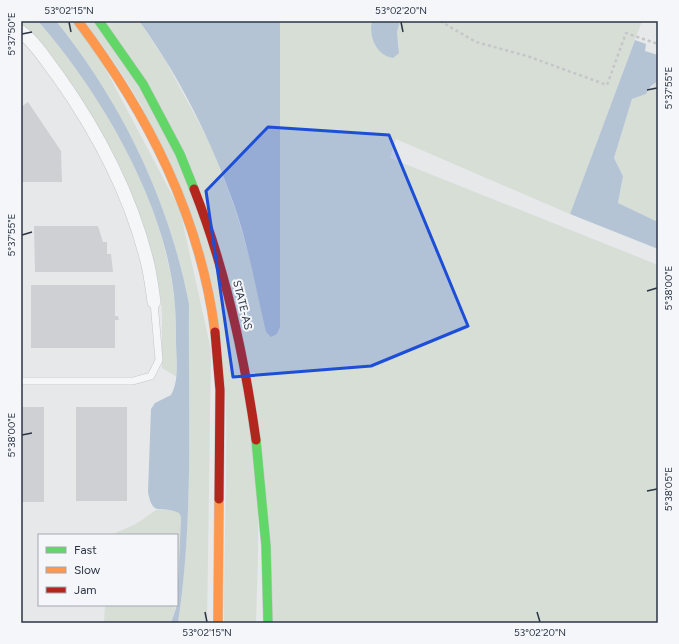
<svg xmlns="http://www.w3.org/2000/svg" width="679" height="644" viewBox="0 0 679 644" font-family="Figtree,sans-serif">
	<rect width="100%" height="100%" fill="#e6e8ea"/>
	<path fill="#d6ded6" d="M21 21H38C107 98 163 200 175 304 178 328 176 353 177 377L162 368V317L161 299 155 270 108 146 73 86 33 35 21 24Z
		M56 21H72L95 49 180 210 211 350 207 623H178C194 518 188 410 189 304 169 200 122 103 56 21Z
		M86 21H94C172 119 214 237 239 359 247 402 255 445 257 489 260 533 257 578 256 623H224C224 576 225 530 226 483 226 452 227 421 225 391 216 250 171 134 85 22Z
		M106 21H139L165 60 212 147 235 209 246 246 277 334 280 327V21H372L371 32 378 49 399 48 397 32 400 21H642L570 214 396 139 390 158 658 265V623H273L248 361Z
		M657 81H658V222L618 203 623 176 614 158 632 99 646 94Z
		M156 510H174L179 513 181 517 177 595V535H111L136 524Z
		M105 605H176L171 623H104Z"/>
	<path fill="#b4c4d5" d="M38 21H56C122 103 169 200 189 304 188 410 194 518 178 623H171L177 605 181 517 179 513C161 504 153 519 148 492L151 409 155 403 171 395C180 379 176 357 176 339 176 328 176 317 175 306 168 207 102 94 38 21Z
		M139 21H280V327L277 334 271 337 266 332C256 290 249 248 235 207 212 142 180 77 139 21Z
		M372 21H400L397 32 399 53 393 58C377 56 368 36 372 21Z
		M635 40 646 44 645 51 658 55V81L651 86 646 94 632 99 614 158 623 176 618 203 658 222V249L570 214Z"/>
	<path fill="#ced0d3" d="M28 102 61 151 62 182H21V107Z
		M34 226H98L103 242H107V254H111L113 272H35Z
		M31 285H115V316H118L119 320H115V348H31Z
		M21 407H44V502H21Z
		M76 407H127V501H76Z"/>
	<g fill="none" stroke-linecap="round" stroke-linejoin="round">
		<defs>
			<path id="lane" d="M21 381H133L151 376 159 360 154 302"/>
			<path id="street" d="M21 32C36 43 47 62 58 76 97 131 129 192 146 257 150 271 152 287 154 302"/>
			<path id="fast" d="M99 21 143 84 180 154 194 189
				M256 440 266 546 268 623"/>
			<path id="slow" d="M78 21C148 114 200 216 215 332
				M218 623 219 499"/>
			<path id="jam" d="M194 189C226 270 244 354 256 440
				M215 332 220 390 219 499"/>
		</defs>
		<use href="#lane" stroke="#c4c6c8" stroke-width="8"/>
		<use href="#street" stroke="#c4c6c8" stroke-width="14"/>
		<use href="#fast" stroke="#c2c5c8" stroke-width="10"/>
		<use href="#slow" stroke="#c2c5c8" stroke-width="10"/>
		<use href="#jam" stroke="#c2c5c8" stroke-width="10"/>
		<path stroke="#c5c6ca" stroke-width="2.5" stroke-dasharray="3 3" stroke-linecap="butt" d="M440 21 476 42 527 56 607 85 626 33 658 44
			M658 151V154"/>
		<use href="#lane" stroke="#f5f6f7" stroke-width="7"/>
		<use href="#street" stroke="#f5f6f7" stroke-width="13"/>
		<use href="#fast" stroke="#63d668" stroke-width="9"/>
		<use href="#slow" stroke="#ff974d" stroke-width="9"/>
		<use href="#jam" stroke="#b3261e" stroke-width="9"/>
	</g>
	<path fill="#1d4ed8" fill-opacity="0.2" stroke="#1d4ed8" stroke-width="3" stroke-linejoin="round" d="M268 127 389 135 468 326 371 366 233 377 206 191Z"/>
	<path fill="none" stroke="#2b3445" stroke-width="1.5" d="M69 22 71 32M401 22 403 32M22 34 32 32M647 90 657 88M22 235 32 232M647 291 657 288M22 435 32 433M647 491 657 489M205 612 207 622M537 612 540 622"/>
	<g text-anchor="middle" stroke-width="4" stroke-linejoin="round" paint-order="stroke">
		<g font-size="11" fill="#2b3445" stroke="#f4f6f9">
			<text transform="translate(243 305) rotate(76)" y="4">STATE-AS</text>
		</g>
	</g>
	<rect width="679" height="644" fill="none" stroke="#f4f6f9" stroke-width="44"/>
	<rect x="38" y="534" width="140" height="72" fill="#f4f6f9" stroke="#a4a8b1"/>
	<rect x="46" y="547" width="20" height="6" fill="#63d668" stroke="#a4a8b1"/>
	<text x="74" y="554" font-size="12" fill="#2b3445">Fast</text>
	<rect x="46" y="567" width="20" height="6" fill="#ff974d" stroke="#a4a8b1"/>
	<text x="74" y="574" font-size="12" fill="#2b3445">Slow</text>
	<rect x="46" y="587" width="20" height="6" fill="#b3261e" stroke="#a4a8b1"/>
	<text x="74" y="594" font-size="12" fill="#2b3445">Jam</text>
	<rect x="22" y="22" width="635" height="600" fill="none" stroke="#2b3445" stroke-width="1.5"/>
	<g font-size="10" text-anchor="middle" fill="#2b3445">
		<text x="69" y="14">53°02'15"N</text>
		<text x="401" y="14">53°02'20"N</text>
		<text transform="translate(11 34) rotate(-90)" y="4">5°37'50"E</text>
		<text transform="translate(668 88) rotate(-90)" y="4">5°37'55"E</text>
		<text transform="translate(11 235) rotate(-90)" y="4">5°37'55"E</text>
		<text transform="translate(668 288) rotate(-90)" y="4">5°38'00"E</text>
		<text transform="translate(11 435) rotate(-90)" y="4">5°38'00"E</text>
		<text transform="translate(668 489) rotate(-90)" y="4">5°38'05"E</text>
		<text x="207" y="636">53°02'15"N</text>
		<text x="540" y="636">53°02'20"N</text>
	</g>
</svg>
